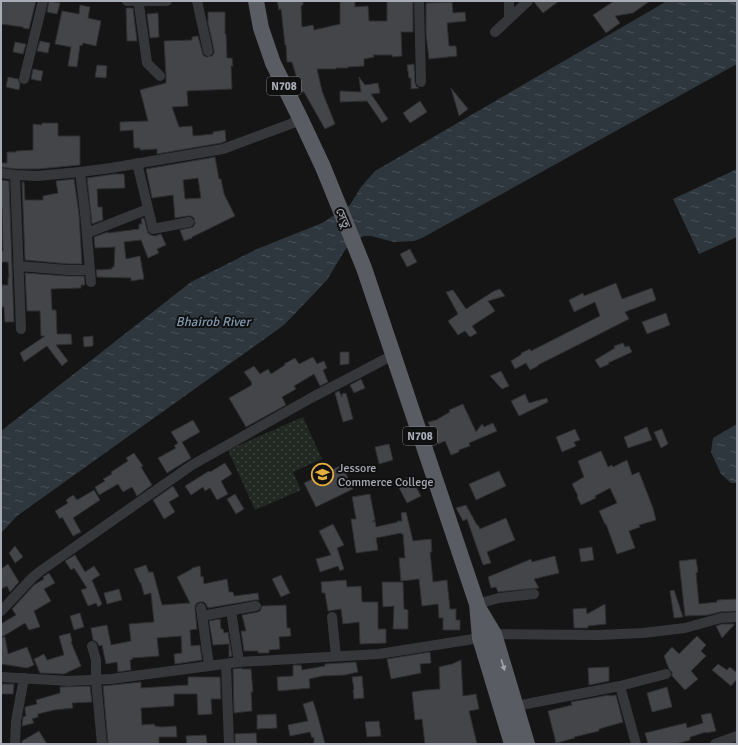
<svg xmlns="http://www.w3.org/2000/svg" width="738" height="745" viewBox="0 0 738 745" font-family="Signika,'Noto Sans Bengali',sans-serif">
	<defs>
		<pattern id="park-dots" width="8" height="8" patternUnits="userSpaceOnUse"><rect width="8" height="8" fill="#212922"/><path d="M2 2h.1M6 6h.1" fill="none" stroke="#3e4540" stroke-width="1.8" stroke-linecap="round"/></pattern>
		<pattern id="water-ripples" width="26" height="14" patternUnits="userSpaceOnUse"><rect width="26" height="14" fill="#2f373e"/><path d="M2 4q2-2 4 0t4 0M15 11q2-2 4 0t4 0" fill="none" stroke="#4a5158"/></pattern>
	</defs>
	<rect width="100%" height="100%" fill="#151516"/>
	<path fill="url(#park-dots)" d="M303 417 322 459 293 472 301 490 255 510 228 450Z"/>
	<path fill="url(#water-ripples)" d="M667 1H737V64L422 238 414 241 394 242 371 236H364L352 242 345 250 327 280 284 325 17 516 1 533V431L191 282 257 249 322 223 350 205 361 187 375 171Z
		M737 169V237L699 254 673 199Z
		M737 424V483H731L721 474 711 452 713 438Z"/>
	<path fill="#444549" stroke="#2f2f32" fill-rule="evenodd" d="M1 1H36L29 29 23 28V27L1 24Z
		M49 1 60 3 57 14 47 12Z
		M277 1H303V5L301 6 302 27 313 25 314 30 340 24V1H355V7L368 6 369 21H387V1H413V32H401L402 56 392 57V55H373L374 57 364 59V66L348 67V68H336V69H317L322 91 335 124 325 129 304 92H301L292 62H287L286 45H285L281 9 279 10Z
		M534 1H559L543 13 534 2Z
		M614 1H650L633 13 615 16 620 23 606 33 593 15Z
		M452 2 453 13 465 12 466 21 447 23 449 46H456L457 56 429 59 426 34V3Z
		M80 5 90 7 88 18 101 21 96 46 83 43 82 46 80 45 77 67 68 66 71 47 55 44 62 11 79 14Z
		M126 8H133L137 41H127Z
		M208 12H225V34H226L227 58H232L233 66H231L232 89 187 91 188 106 172 107 179 127 192 126 193 136 213 134V132L225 130 226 141 221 143 157 154V149L140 150V148H134L133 130 120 131V122L148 121 140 90 166 83V75L164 41 192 40V37L198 36 203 55 206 57 212 56 214 53V50L208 23Z
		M158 13 159 37 150 38 147 14Z
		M40 41 50 43 48 53 37 51Z
		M15 42 26 44 23 54 13 52Z
		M414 64 415 83 416 86 419 88 411 89V78H409L407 65Z
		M97 65 107 66 106 78 95 77Z
		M33 69 43 71 41 81 31 79Z
		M8 77 18 79 20 84 19 90 6 87Z
		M359 77 365 85 378 83 380 93 371 94 388 119 382 123 367 101 340 102V91L361 92Z
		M451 88 468 109 459 116Z
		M420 101 427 112 410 123 403 113Z
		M42 123H58V136H80V165L38 169H16L1 167V163H7V152H16V151L33 150V124L42 125Z
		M215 157 219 179H221L224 194 235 216 192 237V238L184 241 180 230 193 227 195 224 194 218 191 216H188L175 218 173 195 152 198 146 169ZM198 178 201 198 185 199 183 180Z
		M114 174H124L125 188 97 189 98 207H102L103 220 92 224 87 178Z
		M74 179 79 214 82 264H68L25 260 22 182H24L25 200H43V196L58 193 56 181Z
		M1 180 9 181 14 322H5L4 307H1V285H8V277H9L8 262H1V251H3L2 208H1Z
		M144 218 148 233 151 235 155 236 161 234 166 245 157 249 159 253 148 258 141 240 124 242 126 259 140 256 144 279 131 281V278L97 277 96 270 112 269V267H114L115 247 95 248 94 237 108 232V233L139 229V224H142L141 219Z
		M410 249 417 262 407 267 400 254Z
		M25 273 67 276H84L85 285H81V288L51 289 52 310H56L57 334H71L72 344 56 345 68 361 62 366 47 346 24 362 20 353 45 336H41L40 311H27Z
		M616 283 622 299 652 288 656 300 625 312 629 319 538 365V366L530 370 526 363 515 369 511 361 522 354 521 353 530 349 531 351 600 316 595 302 574 312 569 300 583 293 584 296Z
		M500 289 505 296 488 301 495 311 472 326 477 333 470 337 465 331 458 335 448 321 458 314 446 292 453 290 466 309 494 291Z
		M666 313 670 325 647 334 642 322Z
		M93 336V346L84 347 83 337Z
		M623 343 625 347 629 346 632 352 608 363 609 364 600 368 595 360 615 348 614 346Z
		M340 352H349V364L340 365Z
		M313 357 317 364 324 361 327 368 323 370 328 382 320 386 314 374 294 386 296 389 282 397 286 405 246 427 229 398 252 385 251 384 252 383 244 372 254 366 260 374 268 369 271 374 285 365 284 364 295 358 299 364Z
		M501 371 509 386 502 389 490 376Z
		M361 379 365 388 354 393 350 385Z
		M339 391 342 397V394L346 393 353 419 343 422 335 393Z
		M525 394 529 403 547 398 548 402 519 416 511 401Z
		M463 404 476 432 482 424 484 427 493 423 497 431 469 443 470 446 459 450V452L451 455 445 441 438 444 428 422 436 420 450 412 449 410Z
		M193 420 200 432 182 442 191 458 167 473 158 458 176 448 174 446 178 443 171 432Z
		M647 427 652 440 628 448 624 437Z
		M575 429 580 440 574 442 576 446 562 452 556 437Z
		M662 429 668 444 661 448 654 432Z
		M389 444 393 460 379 464 375 447Z
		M601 451 608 467 612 465 613 467 627 460 632 475 639 472 653 508 656 520 639 525 640 527 629 531 635 548 617 554 606 524H605L599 511 617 503 610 488 595 496 596 498 581 505 577 497 578 496 572 484 584 477 578 461Z
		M134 453 143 466 141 467 152 485 137 496 132 487 123 492 118 484 99 495 95 487 105 481 103 479 112 474 111 472 128 461 126 458Z
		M225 463 232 474 221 481 228 494 217 500 210 488 205 491 203 487 191 495 185 486 209 471 210 472Z
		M342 465 353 489 316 507 304 483Z
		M499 471 506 486 476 500 469 484Z
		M410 476 421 496 407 503 396 482Z
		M173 486 179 496 169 502 175 512 164 519 153 500Z
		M94 490 100 500 73 518 81 532 73 536 62 517 60 519 55 511 68 503 66 500 73 495 77 500Z
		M235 494 244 509 236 514 227 499Z
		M370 494 375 520 372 522 375 521 376 527 398 522 397 521H402L401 513 406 512 413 541 431 539 432 552H430L433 582 447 580 450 609H456V620H460V630H443V618H439L438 604 422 606 419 579 401 581 399 558H405L403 534H401V533L376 538 378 550 356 553 351 519H356L352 497Z
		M466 505 477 525H478L480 529 506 518 515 540 487 552 491 563 483 565 467 519 463 521 456 508Z
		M333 524 344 545 337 548 344 569 340 571 338 566 320 572 316 559 331 555 319 531Z
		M15 546 23 557 15 563 9 553Z
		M592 547 594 560 581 562 579 549Z
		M75 555 85 572 94 566 100 575 92 580 102 604 98 607 96 603 88 606 81 590 87 588 74 568 71 570 65 561Z
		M555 556 559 573 534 579 539 588 498 592 496 587 491 588 488 577 531 559 532 562Z
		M696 559 698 572 696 573 699 604 717 602V600L737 599V611L720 612 708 615 685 616 679 561Z
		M8 564 19 582 10 592 7 586 1 589V569Z
		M146 565 149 573V572H153L162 605 190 603 177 577 192 569V568L200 566 201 577 203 576 204 584 227 579 229 592H233L234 596 258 593 259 600H255L208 608 206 604 204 602H200L197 603 195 606V609L197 629 190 630 191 646 200 645 202 660 175 664 174 654 182 653 181 636 157 638 159 656 132 658 133 659 130 660 131 670 118 672 117 662 106 664 102 645 99 646 97 642 93 640 91 628 107 625 111 645 131 641 129 624 154 622 151 593 144 595 141 583H140L134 569Z
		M49 573 55 583 44 589 51 601 34 611 40 627 29 630 25 623 2 637H5L8 654 27 647 34 665 27 668 1 664V624L16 615 12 609 34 585 44 579 43 577Z
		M281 575 290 593 281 597 272 579Z
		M346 580 347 587 361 586 362 602H378V629H386V643L360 644 359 622 343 624 341 609 328 611 325 593H322L321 582Z
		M382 582H403L404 609 408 610V629H393L394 606 383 607Z
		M119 589 122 600 107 604 104 593Z
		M674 590 683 617 674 618 670 591Z
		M605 604 606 624 588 626V628H574L573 609 586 608 587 614Z
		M286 605 287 628H290L291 636 279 637 280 649 269 650V653H258V651H244L241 631H246L242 615 258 612 260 611 262 606Z
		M80 613 84 627 74 630 70 616Z
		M220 619 221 629H223L224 633 228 632 232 656 229 657V644L213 645 209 621Z
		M722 624H734V625L722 638 716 626Z
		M70 633 72 641 71 642 81 666 64 674 40 673 34 659 44 654 47 660 64 655 59 636Z
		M697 636 706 645 701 651 706 656 691 671 698 679 685 690 672 676V672L669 669 664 656 672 647 679 654Z
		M430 652 431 663 420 664 421 673 391 679 387 659Z
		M461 660 463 696 476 694 479 709 469 711 477 744H425L422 719 415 720 412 692 426 690 440 689 439 667 452 664Z
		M356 662 358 672 345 675 322 676 309 679 310 688 278 691 277 677 293 676V665H301L302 670 325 666V664Z
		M718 664 727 670 730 667 737 673V679L731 686 712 670Z
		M609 667V681L589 685 588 668Z
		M242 668V669H251L253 692H251L252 711 234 713 233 669Z
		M362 676 364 698 354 699 353 690 354 689 352 677Z
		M188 677H220L221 699H211L212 714 198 715 197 694H174V706L141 708 142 725 154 724 155 726 161 727 176 726 177 737H159V744H108L103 686 141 682V688L188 685Z
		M2 684H14L13 694H1Z
		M90 686 92 702 72 703 73 708 54 710 38 714V717L32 719 34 723 22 726 23 717 26 716 25 710V707L37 704 36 700 60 693V687Z
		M667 687 672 707 652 712 647 693Z
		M609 695V696L616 695 623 722 599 729V731L574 737 575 738 556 743 548 711 572 705 571 702Z
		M313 701 318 717 325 744H314V737L312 738 310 732 290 736 288 725 308 721 303 704Z
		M711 713 716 731 706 733V732L690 737V740L676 744H648L645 733 686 723 687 728 703 723 701 715Z
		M276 714 277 728 257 729V715Z
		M379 721 381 736 367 737 365 722Z
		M39 731 47 744H22V741Z
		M256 733 257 744H235V734Z
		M206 735 207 744H187L186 736Z"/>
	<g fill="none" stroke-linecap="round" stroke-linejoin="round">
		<path stroke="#36373b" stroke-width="10" d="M127 1H167
			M197 1 208 51
			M419 1 421 82
			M509 1V19
			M139 5 147 63 160 76
			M495 32 528 1
			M24 79 43 1
			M137 163 153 229 189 222
			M80 172 85 213 91 282
			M1 173 15 175 37 176 80 172 111 168 223 149 301 120
			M15 175 21 329
			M87 233 148 209
			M18 266 68 270H90
			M477 604 499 598 534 594
			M201 608 209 666
			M1 611 32 578 39 572 192 465 311 398 393 355
			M231 611 239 662
			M202 616 256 606
			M332 617 336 656
			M494 634 599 635 643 633 685 628 721 618 737 617
			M92 646 96 660V680L102 744
			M226 664 229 744
			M1 677 68 681 111 679 239 662 379 654 480 638
			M620 686 666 674
			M516 706 620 686 636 744
			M15 744 16 721 24 678
			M715 744 737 736"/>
		<path stroke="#5a5c63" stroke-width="16" d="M256 1 261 28 273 63 301 120 323 167 364 268 477 604 480 638 512 744
			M479 609 494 634 527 744"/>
	</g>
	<defs><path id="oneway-solid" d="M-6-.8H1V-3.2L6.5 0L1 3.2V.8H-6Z"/></defs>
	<use fill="#9fa4ae" href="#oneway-solid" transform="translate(503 665) rotate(73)"/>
	<defs>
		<symbol id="university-ring" viewBox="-11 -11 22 22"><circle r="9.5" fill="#101011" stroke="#e5ad3e" stroke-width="1.5"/><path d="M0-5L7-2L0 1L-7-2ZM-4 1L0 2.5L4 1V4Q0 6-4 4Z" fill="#e5ad3e"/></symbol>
	</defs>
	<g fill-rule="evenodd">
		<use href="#university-ring" x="310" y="462" width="25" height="25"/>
	</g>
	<g text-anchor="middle" stroke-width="4" stroke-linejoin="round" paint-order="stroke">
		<g fill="#101011" stroke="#7a7d84" stroke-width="1">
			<rect x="267" y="77" width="34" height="18" rx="3"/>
			<rect x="403" y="427" width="34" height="18" rx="3"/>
		</g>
		<g font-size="11" font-weight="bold" fill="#a7acb6">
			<text x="284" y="90">N708</text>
			<text x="420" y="440">N708</text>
		</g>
		<g font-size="12" fill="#a7acb6" stroke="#101011">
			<text transform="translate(343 218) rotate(68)" y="4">সেতু</text>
		</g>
		<g font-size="12" fill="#a7acb6" stroke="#101011" text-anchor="start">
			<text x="338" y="472">Jessore<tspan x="338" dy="14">Commerce College</tspan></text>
		</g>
		<g font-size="13" font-style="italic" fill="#8199ae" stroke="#101011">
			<text x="213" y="326">Bhairob River</text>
		</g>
	</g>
	<rect width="738" height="745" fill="none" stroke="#a7acb6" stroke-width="4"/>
</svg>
